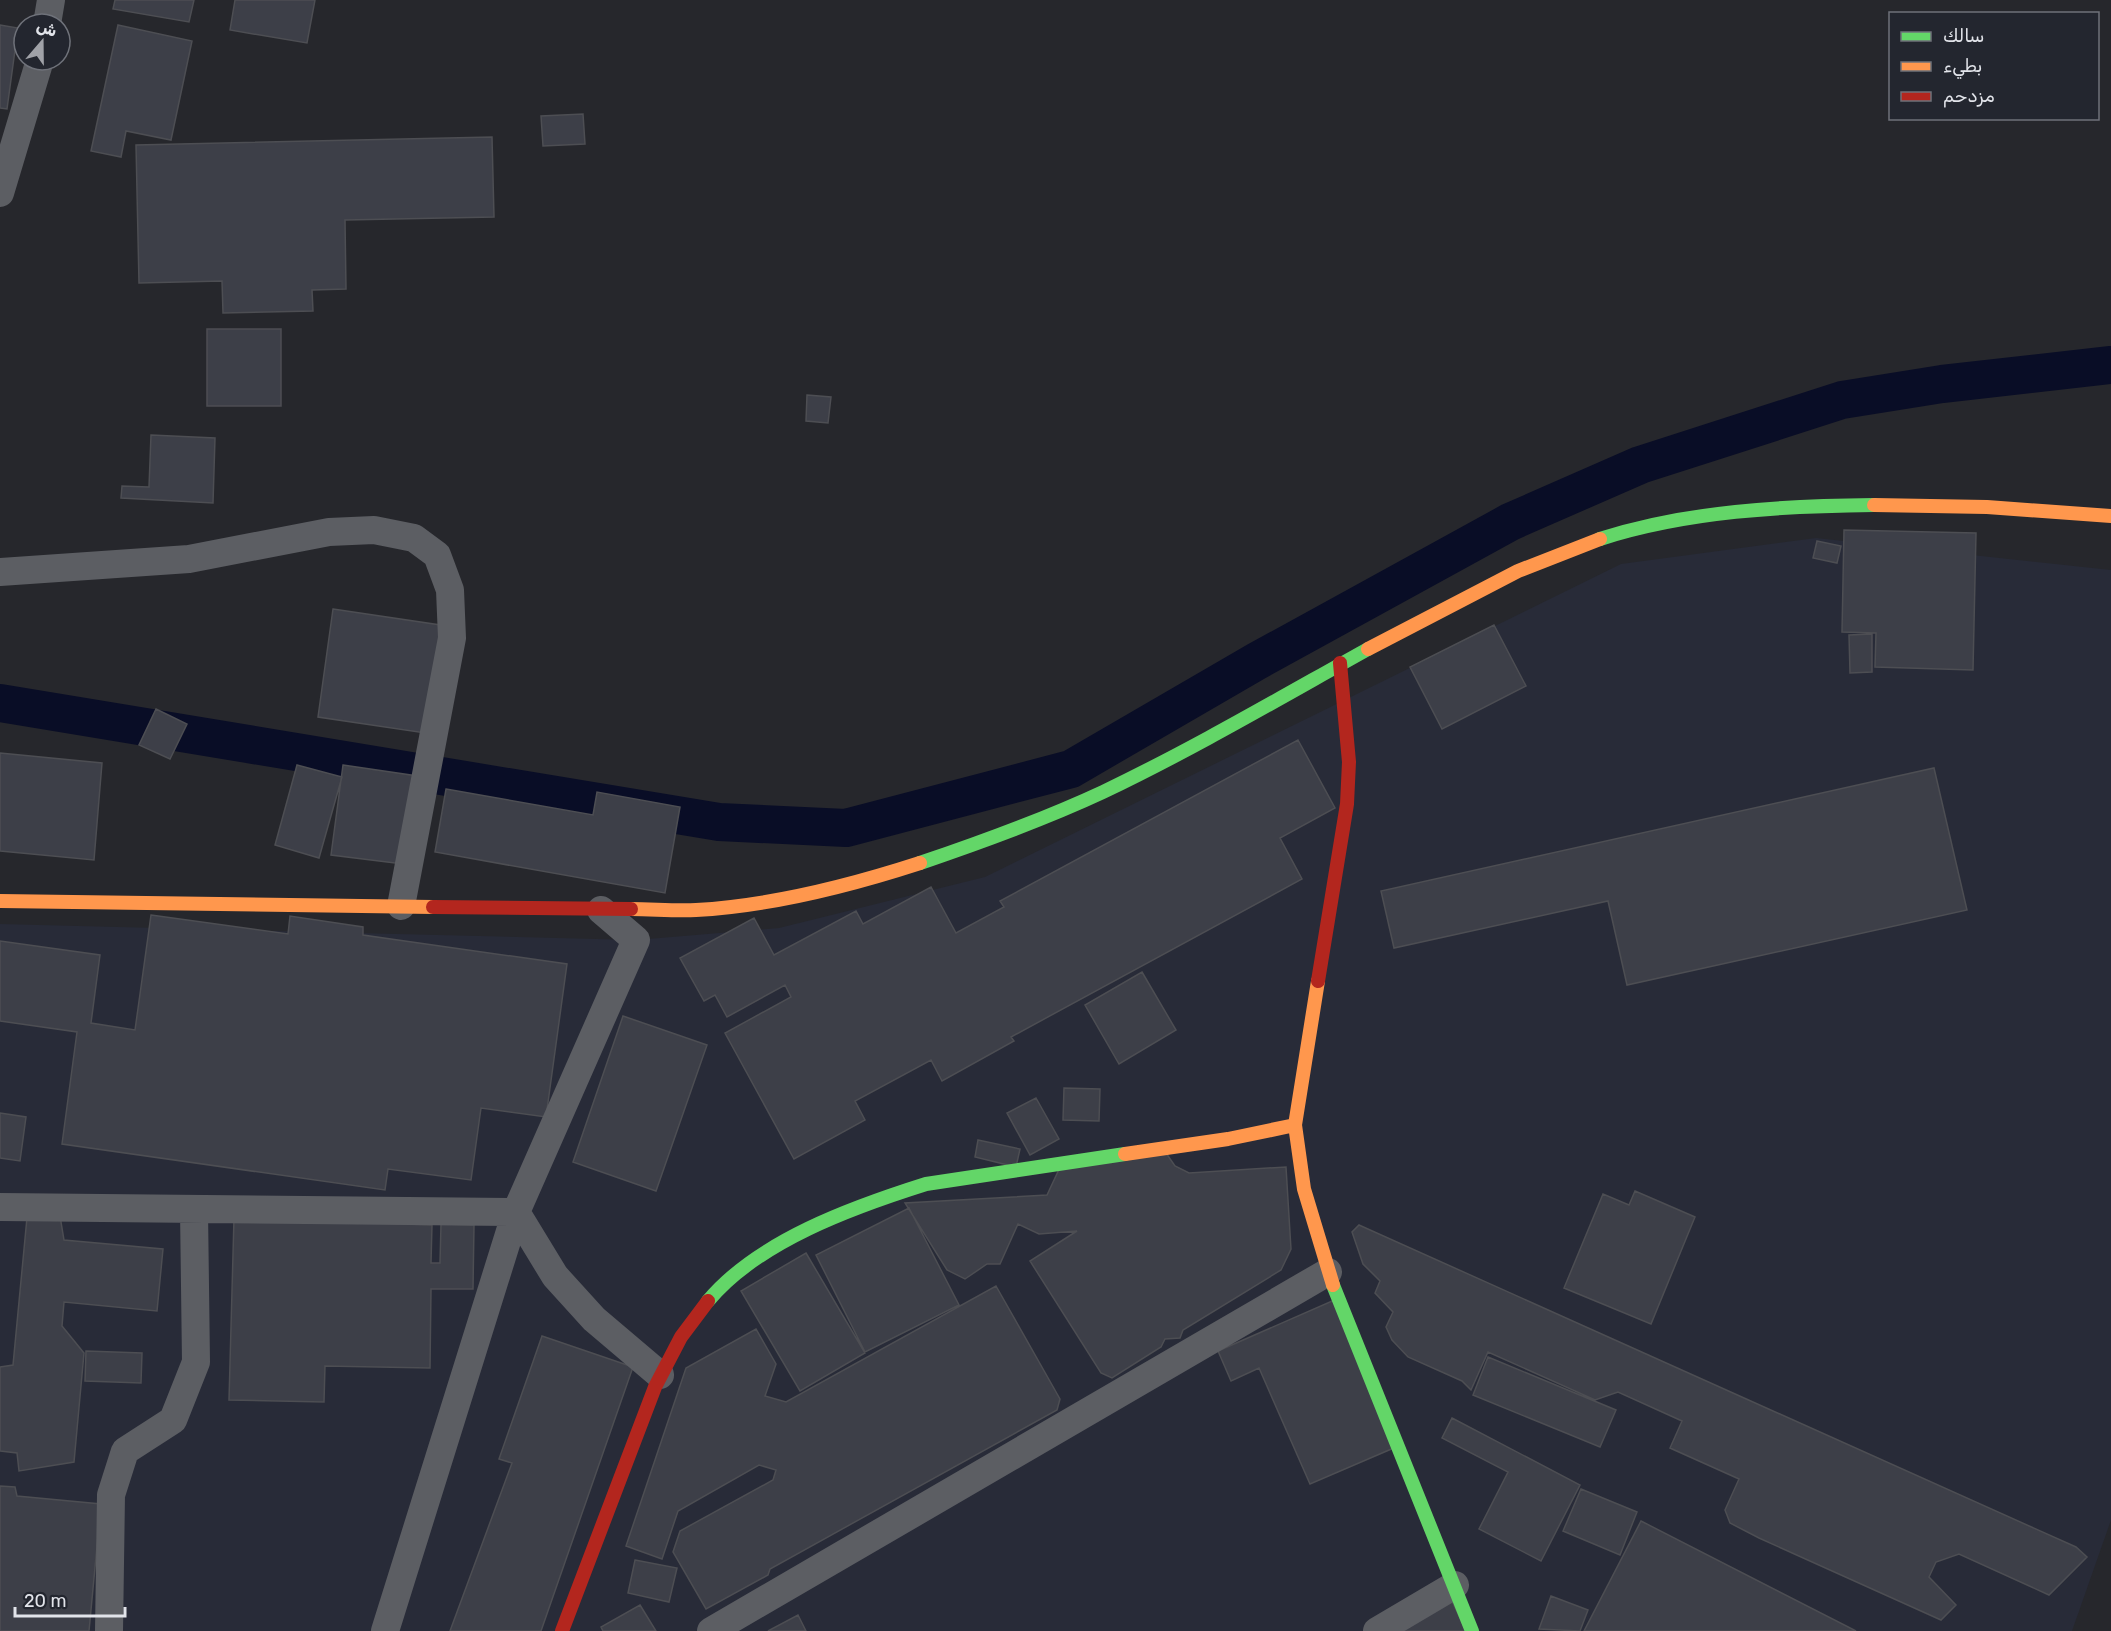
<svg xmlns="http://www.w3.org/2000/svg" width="2111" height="1631" viewBox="0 0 2111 1631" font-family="Rubik,'Noto Naskh Arabic',sans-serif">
	<rect width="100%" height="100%" fill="#26272c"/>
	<path fill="#282b38" d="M1816 538 2111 570V1520L2072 1631H0V924L636 940 779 928 985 877 1621 564Z"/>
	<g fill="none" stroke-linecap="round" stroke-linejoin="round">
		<path stroke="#090d26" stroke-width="38" d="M0 703 719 822 846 828 1071 769 1257 661 1510 522 1640 465 1842 400 1942 384 2111 365"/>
	</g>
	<path fill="#3d3f48" stroke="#4d4e53" stroke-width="1.5" d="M115 0H194L189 22 113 9Z
		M235 0H315L307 43 230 30Z
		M0 25 18 28 7 109 0 108Z
		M118 25 192 41 171 140 126 131 121 157 91 151Z
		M583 114 585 144 543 146 541 116Z
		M492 137 494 217 345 220 346 289 312 290 313 311 223 313 222 281 139 283 136 145Z
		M207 329H281V406H207Z
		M807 395 831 397 828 423 806 421Z
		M151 435 215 438 213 503 121 498 122 486 149 487Z
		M1844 530 1976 533 1973 670 1875 667 1876 633 1842 632Z
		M1817 541 1841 546 1837 563 1813 558Z
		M333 609 447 626 432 734 318 717Z
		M1494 625 1526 686 1442 729 1410 667Z
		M1872 634V672L1850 673 1849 635Z
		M156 709 187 724 170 759 139 745Z
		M1298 740 1335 808 1280 838 1302 879 1011 1037 1014 1041 942 1081 931 1060 855 1101 865 1120 794 1159 725 1033 791 997 785 985 727 1017 715 995 704 1001 680 958 754 918 774 955 856 911 863 924 931 887 956 933 1004 907 1000 901Z
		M0 753 102 763 94 860 0 851Z
		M297 765 342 777 319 858 275 845Z
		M343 765 431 778 419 866 331 855Z
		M1934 768 1967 910 1627 985 1608 901 1394 948 1381 891Z
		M446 789 593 815 597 792 680 807 665 893 435 852Z
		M151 915 288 934 290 916 363 927V935L567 964 546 1117 481 1108 471 1180 388 1169 385 1190 62 1144 77 1032 0 1021V941L100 955 91 1023 135 1030Z
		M1142 972 1176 1030 1119 1064 1085 1005Z
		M623 1016 707 1045 656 1191 573 1162Z
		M1064 1088 1100 1089 1099 1121 1063 1120Z
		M1036 1098 1059 1139 1030 1155 1007 1113Z
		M0 1113 26 1117 20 1161 0 1158Z
		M978 1140 1020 1149 1016 1167 975 1157Z
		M1166 1153 1175 1166 1189 1173 1286 1167 1291 1249 1281 1270 1183 1330 1180 1338 1165 1339 1161 1347 1112 1378 1101 1373 1030 1261 1077 1231 1039 1234 1018 1224 1000 1264H987L965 1279 947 1270 905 1203 1047 1195 1062 1163Z
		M1635 1191 1695 1217 1651 1324 1564 1288 1603 1194 1629 1205Z
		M28 1207 59 1210 64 1240 163 1249 157 1311 64 1302 62 1326 84 1353 74 1462 19 1471 17 1453 0 1451V1367L13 1365Z
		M909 1208 959 1305 865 1352 816 1255Z
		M234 1218 432 1225 431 1263H440L441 1224 474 1225 473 1289H431L430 1368 325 1366 324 1402 229 1400Z
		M1359 1225 2076 1547 2087 1557 2049 1595 1959 1554 1936 1562 1929 1577 1956 1605 1941 1620 1759 1538 1730 1523 1725 1510 1739 1479 1670 1448 1682 1421 1618 1392 1595 1400 1488 1352 1471 1390 1462 1381 1408 1357 1392 1340 1386 1327 1393 1312 1375 1293 1380 1281 1363 1264 1352 1232Z
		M806 1253 865 1353 800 1391 741 1291Z
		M996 1286 1060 1399 1057 1410 770 1569 768 1575 706 1609 673 1552 680 1531 773 1480 776 1470 759 1465 678 1511 662 1559 626 1546 686 1368 756 1329 776 1364 765 1396 786 1402Z
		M1339 1298 1403 1444 1310 1484 1259 1368 1231 1381 1218 1351Z
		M542 1336 633 1367 541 1631H450L512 1463 499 1459Z
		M86 1351 142 1353 141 1383 85 1381Z
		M1488 1357 1616 1410 1600 1447 1473 1395Z
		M1452 1418 1580 1485 1541 1561 1479 1529 1508 1472 1442 1438Z
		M0 1486 15 1487 17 1496 101 1504 89 1631H0Z
		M1581 1489 1637 1512 1620 1555 1563 1531Z
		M1641 1521 1856 1631H1584Z
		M635 1560 677 1568 669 1602 628 1593Z
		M1551 1596 1588 1610 1580 1631 1539 1629Z
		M1451 1599 1466 1631H1393Z
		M640 1605 656 1631H603L601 1627Z
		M798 1615 806 1631H768Z"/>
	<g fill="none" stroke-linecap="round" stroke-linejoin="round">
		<path stroke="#5c5e63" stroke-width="28" d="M47 24 51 0
			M0 193 40 60
			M0 572 189 559 329 532 374 530 414 538 437 555 450 590 452 638 401 906
			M0 1207 516 1212 555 1276 594 1319 660 1375
			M109 1631 111 1495 125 1451 173 1420 196 1362 194 1210
			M385 1631 516 1212 636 940 601 910
			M711 1631 1328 1272
			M1377 1631 1455 1585"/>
		<path stroke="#63d668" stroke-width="14" d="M1600 539C1687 511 1783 506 1874 505
			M920 863C982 842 1043 820 1103 792 1193 749 1280 698 1368 649
			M1333 1285 1472 1631
			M708 1301C758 1241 853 1207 926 1184L1125 1154"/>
		<path stroke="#ff974d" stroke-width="14" d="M1874 505 1987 507 2111 516
			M1368 649 1518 571 1600 539
			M0 901 433 907
			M631 909C653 909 674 911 696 910 770 906 849 886 920 863
			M1318 981 1295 1125 1304 1189 1333 1285
			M1125 1154 1228 1139 1295 1125"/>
		<path stroke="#b3261e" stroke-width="14" d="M433 907 631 909
			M1318 981 1347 804 1349 762 1340 663
			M562 1631 655 1387 681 1337 708 1301"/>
	</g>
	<rect x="1889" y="12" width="210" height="108" fill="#23262f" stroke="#6f727a" stroke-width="1.5"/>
	<rect x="1901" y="32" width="30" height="9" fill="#63d668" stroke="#6f727a" stroke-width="1.5"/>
	<text x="1943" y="42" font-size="18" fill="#e2e4ea">سالك</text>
	<rect x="1901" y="62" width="30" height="9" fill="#ff974d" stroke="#6f727a" stroke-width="1.5"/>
	<text x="1943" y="72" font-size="18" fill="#e2e4ea">بطيء</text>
	<rect x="1901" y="92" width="30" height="9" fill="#b3261e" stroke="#6f727a" stroke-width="1.5"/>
	<text x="1943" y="102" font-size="18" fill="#e2e4ea">مزدحم</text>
	<g transform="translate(42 42) rotate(20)"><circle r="28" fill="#23262f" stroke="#6f727a" stroke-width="1.5"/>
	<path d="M0-4.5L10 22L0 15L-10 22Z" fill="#a0a2a8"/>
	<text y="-9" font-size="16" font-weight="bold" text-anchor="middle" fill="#e2e4ea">ش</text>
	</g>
	<path d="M15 1607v9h110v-9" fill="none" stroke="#e2e4ea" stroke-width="3"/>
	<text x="24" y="1607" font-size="18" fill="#e2e4ea" stroke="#23262f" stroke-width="4.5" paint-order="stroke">20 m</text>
</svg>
